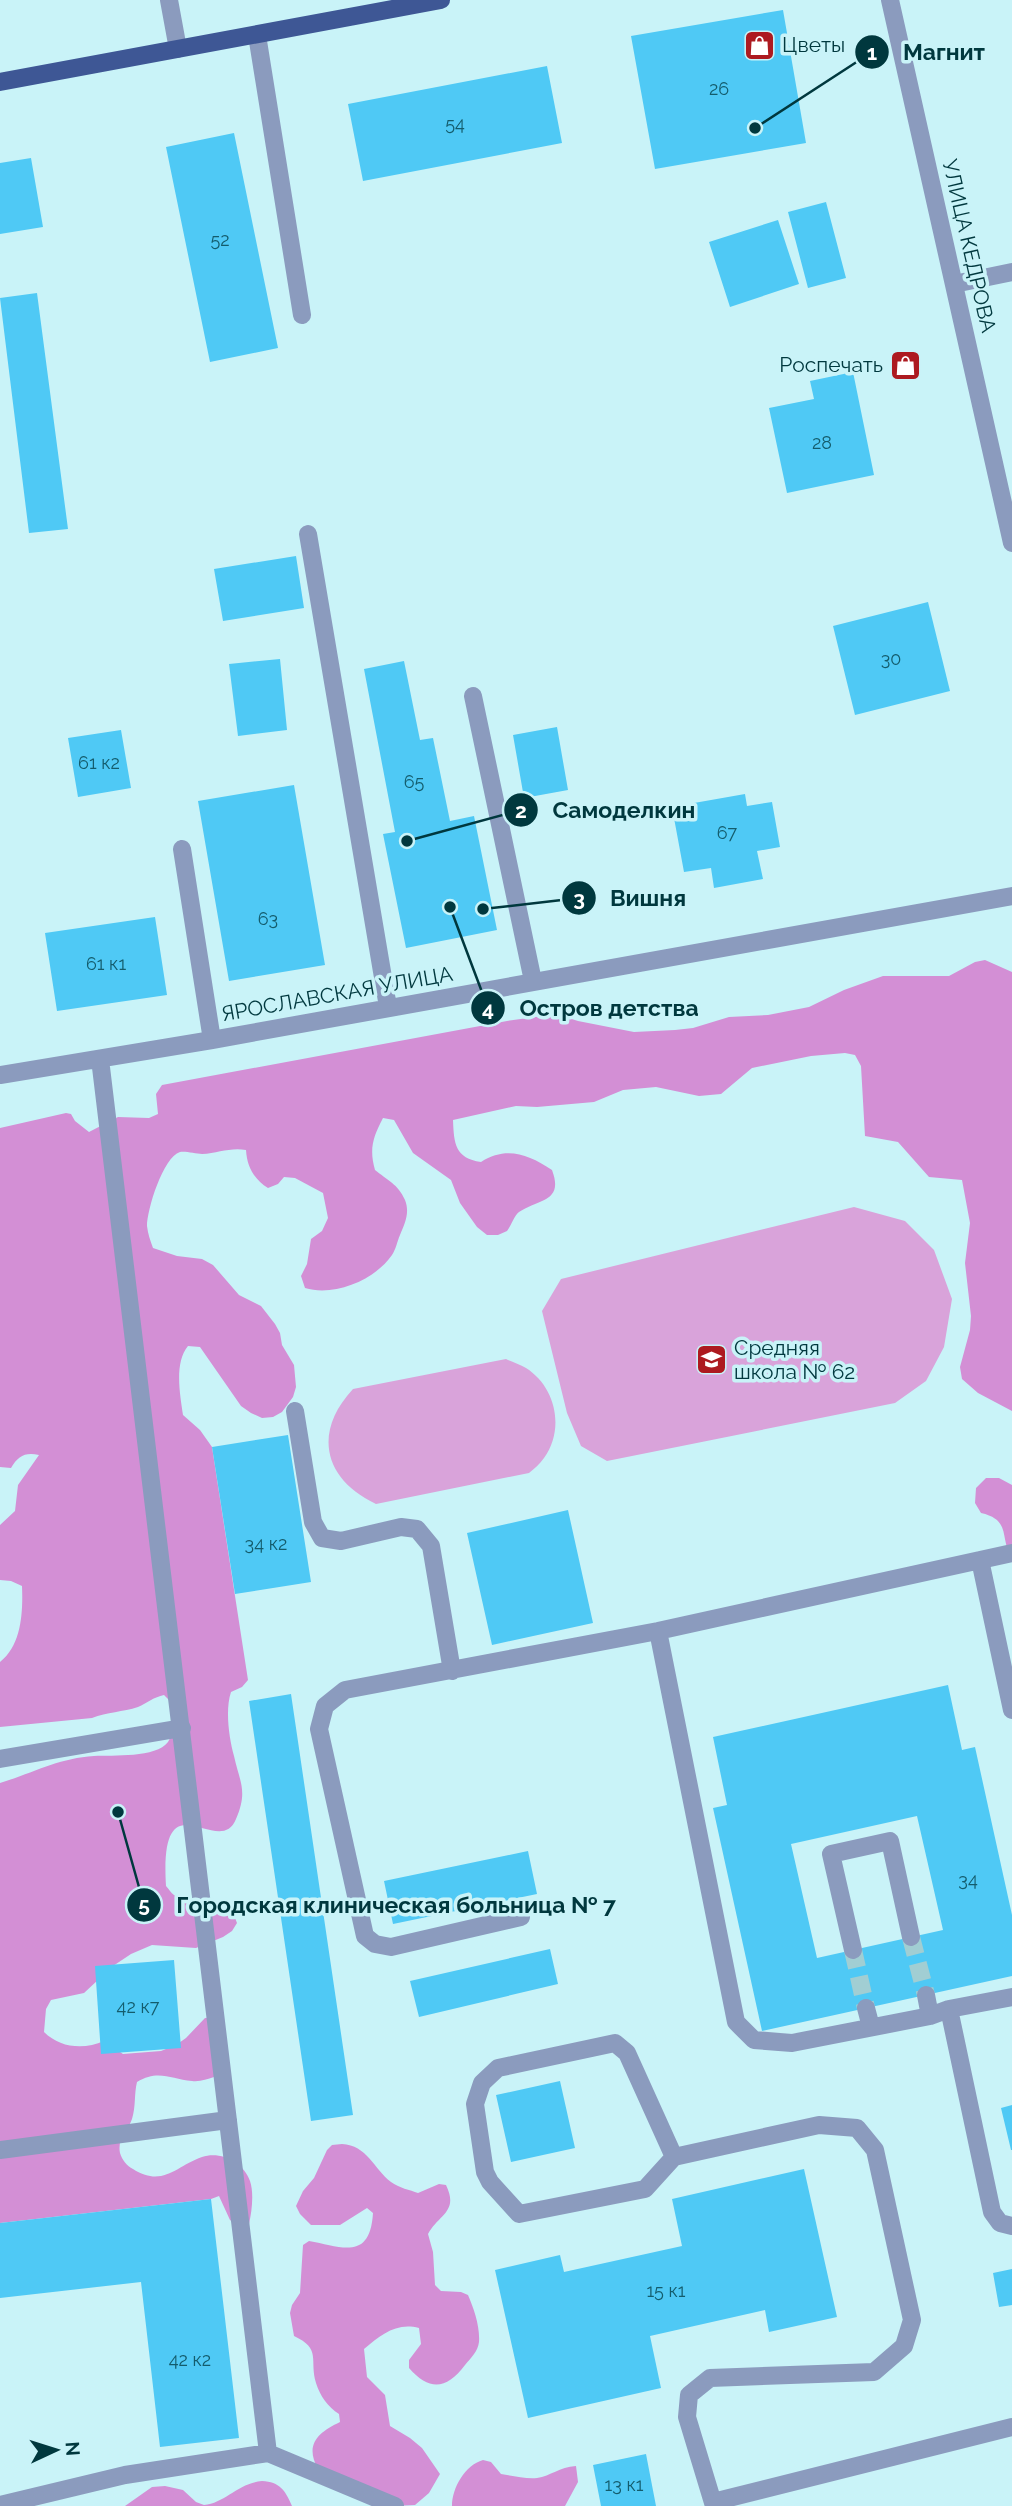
<svg xmlns="http://www.w3.org/2000/svg" width="1012" height="2506" viewBox="0 0 1012 2506" font-family="Raleway,sans-serif">
	<rect width="100%" height="100%" fill="#c9f3f8"/>
	<path fill="#d9a3da" d="M854 1207 905 1221 934 1250 952 1299 944 1347 926 1381 895 1403 607 1461 581 1446 567 1413 542 1311 561 1279Z
		M506 1359C512 1362 520 1364 526 1368 556 1387 565 1429 544 1458 540 1464 534 1469 529 1473L376 1504C323 1479 313 1432 353 1389Z"/>
	<path fill="#d38fd5" d="M985 960 1012 972V1411L978 1393 962 1379 960 1367 970 1330 971 1316 965 1263 970 1223 962 1180 929 1177 898 1142 865 1136 861 1066 855 1055 845 1053 811 1056 752 1068 721 1094 699 1096 656 1087 623 1090 594 1102 537 1107 516 1106 453 1120C454 1144 455 1158 481 1162 506 1146 528 1154 552 1170 564 1202 539 1199 519 1212 514 1216 511 1226 507 1231L498 1235H487L477 1227 460 1203 451 1180 413 1153 394 1120 383 1118C373 1137 369 1149 375 1170 387 1180 398 1184 405 1200 410 1213 405 1223 400 1235 397 1242 396 1249 392 1255 375 1280 334 1297 305 1288L301 1276 307 1264 311 1239 322 1231 328 1218 323 1193 295 1178 284 1177 278 1184 268 1188C254 1179 247 1167 246 1150 231 1147 218 1153 202 1154 196 1154 186 1151 180 1152 163 1157 147 1210 147 1226 148 1234 150 1240 153 1248L177 1256 202 1259 213 1265 239 1295 261 1306 275 1324 280 1333 282 1345 294 1365 296 1387 293 1397 282 1412 273 1417 262 1418 251 1413 241 1406 200 1347 188 1346C174 1363 180 1394 183 1415L200 1430 212 1447 248 1680 242 1687 231 1692C225 1710 229 1738 234 1756 240 1783 248 1791 236 1819 219 1861 159 1772 166 1886 169 1889 171 1893 174 1895 192 1908 225 1886 237 1923L232 1931 223 1937 196 1948 152 1945 131 1954 113 1966 84 1993 51 2000 46 2009 44 2032C60 2048 84 2050 104 2041L123 2054 161 2051 176 2045 186 2038 205 2018 218 2017 214 2077C207 2079 200 2082 192 2081 171 2079 158 2069 137 2082 134 2094 136 2106 132 2119 128 2131 117 2138 120 2153 122 2160 127 2166 133 2169 163 2188 176 2166 202 2157 221 2151 243 2162 250 2181 254 2193 252 2211 249 2224L240 2227 230 2220 219 2196 211 2199 0 2223V1783C33 1773 59 1758 94 1756 113 1755 156 1758 168 1742 175 1731 173 1716 173 1704L164 1695C154 1697 147 1703 138 1707 123 1712 107 1712 92 1718L0 1727V1662C22 1645 23 1611 22 1586L11 1581 0 1580V1525L15 1511 18 1485 39 1455C25 1452 18 1456 11 1468L0 1467V1128L66 1113 71 1114 75 1121 89 1132 118 1117 149 1118 158 1114 156 1094 162 1085 507 1021 556 1014 578 1021 634 1032 675 1030 693 1028 729 1017 768 1015 809 1007 844 990 883 976H949L975 962Z
		M986 1478H999L1012 1485V1559C999 1538 1012 1520 981 1513L975 1503 976 1488Z
		M342 2144C367 2145 374 2169 391 2182 399 2188 410 2190 418 2193L439 2184 446 2185C459 2212 439 2214 428 2234L433 2252 435 2285 441 2291 461 2292 468 2295C474 2309 480 2326 479 2342 478 2351 471 2358 465 2365 447 2389 430 2392 409 2368V2360L421 2344 419 2328C396 2322 381 2335 364 2349L367 2377 385 2395 390 2426 410 2438 422 2448 440 2474 429 2493 415 2505 394 2506 318 2469C304 2444 319 2432 340 2422L339 2414C328 2407 320 2396 316 2383 309 2360 322 2349 294 2336L290 2313 292 2305 300 2293 303 2245 309 2241C342 2247 370 2261 373 2213L367 2208 340 2225H311L300 2214 296 2206 303 2191 314 2178 327 2150 332 2145Z
		M483 2460 491 2462 501 2474C513 2476 526 2479 537 2478 551 2476 559 2467 576 2466L578 2482 565 2506H452C452 2488 465 2465 483 2460Z
		M262 2481C280 2482 285 2490 292 2506H125L152 2487 165 2486 183 2490 196 2502 204 2505C225 2503 238 2483 262 2481Z"/>
	<path fill="#4fc9f5" fill-rule="evenodd" d="M783 10 806 143 655 169 631 36Z
		M547 66 562 143 363 181 348 104Z
		M234 133 278 348 210 362 166 147Z
		M31 158 43 227 0 234V163Z
		M826 202 846 278 808 288 788 212Z
		M778 220 799 284 730 307 709 242Z
		M37 293 68 529 29 533 0 298Z
		M853 372 874 475 787 493 769 408 814 399 810 381Z
		M296 556 304 608 223 621 214 569Z
		M928 602 950 691 855 715 833 626Z
		M280 659 287 730 238 736 229 664Z
		M404 661 420 740 433 738 450 821 474 816 497 930 406 948 383 834 395 832 364 669Z
		M557 727 568 790 524 798 513 735Z
		M121 730 131 788 78 797 68 738Z
		M294 785 325 965 229 981 198 801Z
		M745 794 747 806 772 802 780 847 757 851 763 879 714 888 711 868 684 872 674 818 696 814 694 803Z
		M155 917 167 995 57 1011 45 933Z
		M288 1435 311 1582 235 1594 212 1447Z
		M568 1510 593 1623 492 1645 467 1533Z
		M948 1685 962 1750 975 1747 1012 1915V1976L762 2031 713 1808 727 1805 713 1737ZM917 1816 943 1930 817 1958 791 1844Z
		M291 1694 353 2115 311 2121 249 1701Z
		M528 1851 537 1894 393 1924 384 1881Z
		M550 1949 558 1984 419 2017 410 1981Z
		M174 1960 181 2048 101 2054 95 1966Z
		M560 2081 575 2148 511 2162 496 2095Z
		M1012 2105V2150H1011L1001 2108Z
		M804 2169 837 2317 769 2332 765 2310 650 2336 661 2388 528 2418 495 2270 560 2255 564 2272 682 2246 672 2199Z
		M211 2199 239 2438 160 2447 141 2282 0 2298V2223Z
		M1012 2269V2305L999 2307 993 2273Z
		M646 2454 656 2506H601L593 2465Z"/>
	<g fill="none" stroke-linecap="round" stroke-linejoin="round">
		<path stroke="#a1ced3" stroke-width="18" stroke-dasharray="18 9" stroke-linecap="butt" d="M911 1937 926 1995
			M853 1950 866 2008"/>
		<path stroke="#8b9bbe" stroke-width="18" d="M169 0 178 49
			M890 0 1012 543
			M257 35 302 315
			M954 284 1012 272
			M308 534 388 1007
			M473 696 533 981
			M182 849 212 1040
			M0 1075 212 1040 1012 896
			M295 1411 313 1522 322 1538 341 1541 401 1527 417 1529 431 1546 452 1671
			M980 1560 1012 1710
			M658 1631 736 2022 754 2040 792 2043 930 2016 949 2009 1012 1997
			M0 1759 182 1728
			M521 1917 391 1947 375 1944 365 1936 319 1729 325 1706 345 1690 658 1631 1012 1553
			M853 1950 831 1854 890 1841 911 1937
			M926 1995 930 2016
			M866 2008 871 2027
			M949 2009 992 2212 1000 2223 1012 2226
			M615 2043 627 2053 674 2157 645 2189 519 2214 490 2182 485 2172 475 2104 482 2083 498 2068Z
			M0 2150 228 2120
			M674 2157 819 2125 857 2128 875 2150 912 2320 904 2346 874 2372 710 2378 689 2395 687 2417 714 2506
			M268 2453 395 2506
			M713 2502 1012 2427
			M0 2505 125 2475 268 2453 100 1059"/>
		<path stroke="#3e5795" stroke-width="18" d="M0 82 441 0"/>
	</g>
	<defs>
		<symbol id="shop-square" viewBox="-11 -11 22 22"><rect x="-9" y="-9" width="18" height="18" rx="4" fill="#ad1a20" stroke="#c9f3f8"/><path d="M-5-2.5h2.3a2.7 3.5 0 0 1 5.4 0H5L5.5 6h-11ZM-1.5-2.5h3a1.5 2.3 0 0 0-3 0Z" fill="#fff"/></symbol>
		<symbol id="school-square" viewBox="-11 -11 22 22"><rect x="-9" y="-9" width="18" height="18" rx="4" fill="#ad1a20" stroke="#c9f3f8"/><path d="M0-5L7-2L0 1L-7-2ZM-4 1L0 2.5L4 1V4Q0 6-4 4Z" fill="#fff"/></symbol>
	</defs>
	<g fill-rule="evenodd">
		<use href="#shop-square" x="742" y="28" width="35" height="35"/>
		<use href="#shop-square" x="888" y="348" width="35" height="35"/>
		<use href="#school-square" x="694" y="1342" width="35" height="35"/>
	</g>
	<g text-anchor="middle" stroke-width="7" stroke-linejoin="round" paint-order="stroke">
		<g font-size="18" fill="#145c6c">
			<text x="719" y="95">26</text>
			<text x="455" y="130">54</text>
			<text x="220" y="246">52</text>
			<text x="822" y="449">28</text>
			<text x="891" y="665">30</text>
			<text x="99" y="769">61 к2</text>
			<text x="414" y="788">65</text>
			<text x="727" y="839">67</text>
			<text x="268" y="925">63</text>
			<text x="106" y="970">61 к1</text>
			<text x="266" y="1550">34 к2</text>
			<text x="968" y="1886">34</text>
			<text x="138" y="2013">42 к7</text>
			<text x="666" y="2297">15 к1</text>
			<text x="190" y="2366">42 к2</text>
			<text x="624" y="2491">13 к1</text>
		</g>
		<g font-size="21" fill="#00383e" stroke="#c9f3f8" text-anchor="start">
			<text x="782" y="52">Цветы</text>
			<text x="883" y="372" text-anchor="end">Роспечать</text>
			<text x="734" y="1355">Средняя<tspan x="734" dy="24">школа № 62</tspan></text>
		</g>
		<g font-size="21" fill="#00383e" stroke="#c9f3f8">
			<text transform="translate(969 246) rotate(77)" y="7">УЛИЦА КЕДРОВА</text>
			<text transform="translate(337 994) rotate(-10)" y="7">ЯРОСЛАВСКАЯ УЛИЦА</text>
		</g>
	</g>
	<path fill="none" stroke="#00383e" stroke-width="2.5" d="M755 128L872 52M407 841L521 810M483 909L579 898M450 907L488 1008M118 1812L144 1905"/>
	<g fill="#00383e" stroke="#c9f3f8" stroke-width="2.5">
		<circle cx="755" cy="128" r="7"/>
		<circle cx="407" cy="841" r="7"/>
		<circle cx="483" cy="909" r="7"/>
		<circle cx="450" cy="907" r="7"/>
		<circle cx="118" cy="1812" r="7"/>
		<circle cx="872" cy="52" r="18"/>
		<circle cx="521" cy="810" r="18"/>
		<circle cx="579" cy="898" r="18"/>
		<circle cx="488" cy="1008" r="18"/>
		<circle cx="144" cy="1905" r="18"/>
	</g>
	<g font-size="21" text-anchor="middle" font-weight="bold" fill="#fff">
		<text x="872" y="60">1</text>
		<text x="521" y="818">2</text>
		<text x="579" y="906">3</text>
		<text x="488" y="1016">4</text>
		<text x="144" y="1912">5</text>
	</g>
	<g font-size="23" text-anchor="middle" font-weight="bold" fill="#00383e" stroke="#c9f3f8" stroke-width="7" stroke-linejoin="round" paint-order="stroke">
		<text x="944" y="60">Магнит</text>
		<text x="624" y="818">Самоделкин</text>
		<text x="648" y="906">Вишня</text>
		<text x="609" y="1016">Остров детства</text>
		<text x="396" y="1913">Городская клиническая больница № 7</text>
	</g>
	<g transform="translate(56 2450) rotate(86)" stroke="#c9f3f8" stroke-width="5" paint-order="stroke">
	<path d="M0-5L12 26L0 18L-12 26Z" fill="#00383e"/>
	<text y="-10" font-size="19" font-weight="bold" text-anchor="middle" fill="#00383e">N</text>
	</g>
</svg>
